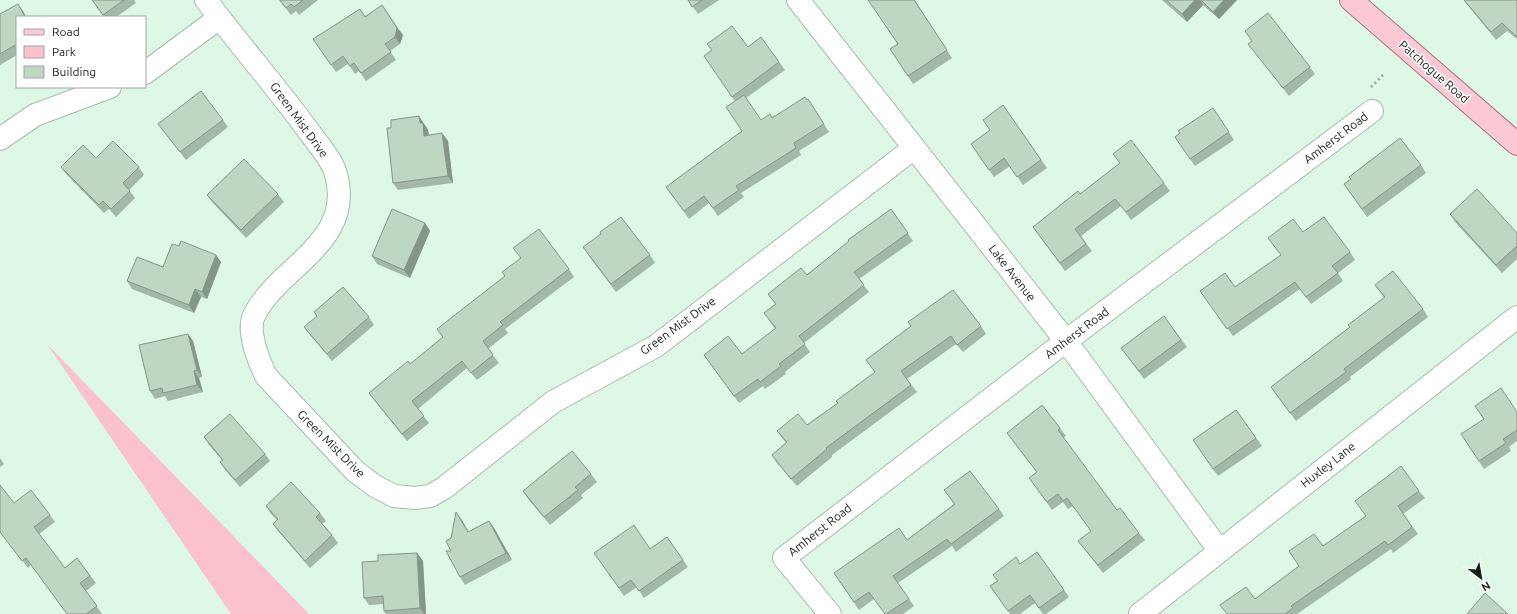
<svg xmlns="http://www.w3.org/2000/svg" width="1517" height="614" viewBox="0 0 1517 614" font-family="Ubuntu,sans-serif">
	<rect width="100%" height="100%" fill="#ddf8e4"/>
	<path fill="#fbc1cd" d="M47 344 309 614H231Z"/>
	<g fill="none" stroke-linecap="round" stroke-linejoin="round">
		<defs>
			<path id="minor" d="M206 0C239 45 277 87 310 133 318 144 331 159 335 171 352 225 311 251 278 284 268 294 258 305 253 318 248 334 259 362 266 376L355 471 375 486 394 496 415 498 430 496 444 488 553 402 656 346 914 148
				M798 0 1066 341 1219 550
				M145 73 219 18
				M0 139 35 115 110 87
				M830 614 784 558 1066 341 1372 111
				M1140 614 1517 317"/>
			<path id="primary" d="M1351 0 1517 144"/>
		</defs>
		<use href="#minor" stroke="#a4bdaa" stroke-width="24"/>
		<use href="#primary" stroke="#aa7680" stroke-width="24"/>
		<path stroke="#94a899" stroke-width="2.5" stroke-dasharray="2 3" stroke-linecap="butt" d="M1371 87 1383 75"/>
		<use href="#minor" stroke="#fff" stroke-width="22"/>
		<use href="#primary" stroke="#fcc8d4" stroke-width="22"/>
	</g>
	<path fill="#a3b9a8" d="M92 0H134L136 3 116 17H104Z
		M279 0H318L299 15 296 11 291 15Z
		M688 0H719L698 14Z
		M868 0H915L952 58 913 84 890 49 898 44Z
		M1162 0H1237L1219 19 1203 5 1187 22Z
		M1464 0H1517V39L1507 31 1496 40 1469 7Z
		M382 5 403 35 400 44 390 51 396 60 366 81 359 71 355 74 348 64 336 72 313 39 360 9 365 16Z
		M23 11 26 17H17V55L0 65V14Z
		M1245 31 1310 67 1315 74 1289 96 1248 44 1252 41Z
		M761 37 785 70 746 98 761 120 772 117 808 99 829 132 799 151 801 155 741 193 744 197 718 216 709 203 689 219 666 187 742 131 735 101 704 56 748 47Z
		M1003 105 1047 168 1023 185 1010 166 994 177 971 144 990 130Z
		M1213 108 1234 140 1195 166 1175 137Z
		M419 116 428 130 429 135 442 133 448 141 453 183 398 190 393 183 391 128Z
		M223 120 228 127 186 160 158 124Z
		M1113 154 1164 183 1170 191 1131 220 1121 206 1081 236 1092 251 1065 271 1033 227 1080 194 1120 163Z
		M96 158 139 167 144 175 129 190 135 198 116 217 109 209 104 213 66 174 61 167Z
		M1421 165 1426 173 1367 217 1344 184 1351 179 1349 177Z
		M278 194 284 202 246 238 212 202 207 195Z
		M891 209 913 241 859 279 869 292 804 343 810 352 785 372 786 374 765 389 763 386 739 403 704 355 742 354 775 329 764 313 775 304 768 294 807 275Z
		M1450 214 1517 233V259L1502 273 1455 222Z
		M425 223 430 231 410 278 377 264 372 256Z
		M1303 232 1350 252 1355 260 1338 273 1343 281 1311 304 1300 289 1233 336 1200 291 1235 287 1281 255Z
		M513 248 569 269 574 277 505 329 508 333 488 349 499 363 477 380 467 368 418 409 429 423 407 441 374 400 369 393 410 364 443 337 437 329 505 276 521 258Z
		M588 255H650L655 263 616 292Z
		M221 262 207 299 201 297 194 313 132 289 127 281 163 267Z
		M1375 285 1423 309 1428 317 1350 377 1351 379 1296 421 1271 387 1350 327 1384 298Z
		M1164 316 1187 347 1144 379 1121 348Z
		M369 317 374 325 332 361 310 335 304 327Z
		M911 326H981L986 334 963 352 956 344 907 379 917 392 832 455V457L797 486 777 463 772 455 786 443 777 431 807 425 838 403 875 372Z
		M188 334 193 341 202 377 199 378 203 392 168 401 165 396 155 399 150 391Z
		M1236 410 1262 446 1218 476 1193 440Z
		M1517 412V441L1509 447 1511 451 1484 469 1461 434Z
		M1060 428 1066 436 1063 438 1117 510 1139 533 1145 540 1103 573 1078 541 1091 531 1073 506 1068 509 1063 502 1052 510 1029 478 1037 473 1007 433Z
		M204 437 265 454 270 461 240 487 225 470 220 462 222 460 209 445Z
		M0 458 4 464 0 467Z
		M591 474 597 482 581 495 583 498 550 525 528 499 523 491Z
		M0 485 14 503 50 515 55 522 39 534 65 568 77 558 96 583 86 591 102 614H67L31 565 28 568 0 532Z
		M944 490 999 509 1004 516 956 552 952 546 898 583 914 606 903 614H885L874 599 859 610 834 573 907 540 954 504Z
		M1419 491 1425 498 1403 514 1418 534 1393 553 1391 549 1297 614H1226L1255 599 1299 566 1323 546 1366 516Z
		M266 506 320 513 326 521 322 524 332 535 338 543 310 568 278 531 273 524 277 520 271 514Z
		M462 520 468 532 489 521 494 528 512 560 465 585 460 577 451 551Z
		M667 537 688 567 644 598 637 587 624 596 594 553 650 549Z
		M1037 552 1069 597 1046 614H1043L1035 603 1020 614H1010L990 586Z
		M417 553 423 561 426 614H386L384 611V604L369 605 364 598 378 561Z"/>
	<path fill="#849688" d="M1195 0H1200L1203 5 1187 22 1182 14Z
		M1224 0H1237L1219 19 1213 12Z
		M18 4 23 11 26 17H25Z
		M397 28 403 35 400 44 395 37Z
		M419 116 428 130 430 143 424 136 420 123Z
		M442 133 448 141 453 183 448 176Z
		M425 223 430 231 410 278 404 270Z
		M216 255 221 262 207 299 202 292Z
		M195 289 201 297 194 313 189 305Z
		M188 334 193 341 202 377 197 370Z
		M194 371 199 378 203 392 197 385Z
		M456 512 462 520 473 540 468 532Z
		M489 521 494 528 512 560 506 553Z
		M417 553 423 561 426 614H424L420 608Z"/>
	<path fill="#bdd7c3" stroke="#849688" d="M92 0H124L103 15Z
		M280 0H303L294 7 291 4 286 8Z
		M688 0H702L692 7Z
		M868 0H914L947 50 908 76 890 49 898 44Z
		M1166 0H1195L1182 14Z
		M1201 0H1224L1213 12Z
		M1464 0H1517V37L1502 23 1491 32Z
		M18 4 25 17H17V44L0 54V14Z
		M382 5 397 28 395 37 385 44 391 52 361 73 354 63 350 66 343 56 331 65 313 39 360 9 365 17Z
		M1268 13 1310 67 1283 88 1248 44 1252 41 1245 31Z
		M732 26 748 47 761 37 779 62 732 97 704 56 712 50 707 44Z
		M201 91 223 120 180 152 158 124Z
		M744 95 761 120 770 114 772 118 805 97 807 100 808 99 824 124 794 143 796 148 736 186 739 190 713 208 704 196 684 211 666 187 742 131 726 107Z
		M1003 105 1041 160 1017 177 1004 158 989 170 971 144 990 130 983 120Z
		M1213 108 1229 132 1190 159 1175 137 1180 133 1178 131Z
		M419 116 420 123H423L424 136 442 133 448 176 393 183 387 128H391V120Z
		M1400 138 1421 165 1362 209 1344 184 1351 179 1349 177Z
		M1131 140 1164 183 1126 212 1115 199 1075 229 1086 244 1060 263 1033 227 1078 191 1080 194 1120 163 1113 154Z
		M113 141 139 167 123 183 130 191 111 209 103 201 99 205 61 167 83 145 96 158Z
		M244 159 278 194 241 230 207 195Z
		M1477 189 1517 233V246L1496 265 1450 214Z
		M392 209 425 223 404 270 372 256Z
		M891 209 908 233 854 272 864 285 799 336 805 344 779 364 781 366 760 382 758 379 734 396 704 355 728 336 742 354 776 328 764 313 776 304 768 294 801 268 807 275 849 241 848 240Z
		M621 217 650 255 611 284 583 247 601 234 600 232Z
		M1324 217 1350 252 1332 266 1338 273 1306 297 1295 282 1227 329 1200 291 1225 273 1235 287 1281 255 1268 238 1293 219 1303 232Z
		M539 229 569 269 500 322 503 325 483 341 493 355 471 373 462 361 412 401 424 416 402 434 369 393 408 361 410 364 443 337 437 329 505 276 502 272 521 258 513 248Z
		M181 241 216 255 202 292 195 289 189 305 127 281 137 257 163 267 172 244 179 246Z
		M1393 271 1423 309 1344 369 1346 372 1290 413 1271 387 1350 327 1348 325 1385 297 1375 285Z
		M343 287 369 317 327 354 304 327 317 316 314 312Z
		M953 290 981 326 957 345 951 336 901 371 911 385 826 448 827 449 791 479 772 455 787 442 777 431 798 414 807 425 838 403 836 401 875 372 866 360 911 326 908 322Z
		M1164 316 1181 340 1139 371 1121 348Z
		M188 334 197 370 194 371 197 385 163 393 162 388 150 391 139 345Z
		M1501 388 1517 412V430L1503 439 1506 443 1479 461 1461 434 1484 419 1475 406Z
		M1042 405 1060 428 1058 430 1117 510 1120 508 1139 533 1098 565 1078 541 1091 531 1067 498 1063 501 1058 494 1047 502 1029 478 1037 472 1007 433Z
		M1236 410 1256 438 1213 469 1193 440Z
		M230 414 265 454 235 480 220 462 223 460 204 437Z
		M572 451 591 474 575 487 578 490 544 517 523 491Z
		M1401 466 1419 491 1398 506 1412 527 1388 545 1385 541 1291 606 1293 608 1285 614H1227L1220 605 1246 587 1255 599 1299 566 1289 551 1314 534 1323 546 1366 516 1355 501Z
		M970 471 999 509 951 544 947 539 893 576 909 599 886 614H885L869 592 854 602 834 573 899 528 907 540 955 504 944 490Z
		M291 482 320 513 316 517 332 535 305 561 273 524 278 519 266 506Z
		M0 485 14 503 31 490 50 515 34 527 65 568 77 558 90 576 80 583 97 606 86 614H67L26 558 22 561 0 532Z
		M456 512 468 532 489 521 506 553 460 577 446 551H451L446 541 451 538Z
		M634 525 650 549 667 537 683 560 639 591 631 580 619 588 594 553Z
		M1037 552 1064 590 1039 608 1030 595 1008 611 990 586 998 581 993 575 1016 557 1020 564Z
		M417 553 420 608 384 611 383 596 364 598 362 562 378 561V555Z
		M1485 593 1508 614H1467Z"/>
	<g text-anchor="middle" stroke-width="3" stroke-linejoin="round" paint-order="stroke">
		<g font-size="12" fill="#162019" stroke="#fff">
			<text transform="translate(1434 72) rotate(41)" y="4">Patchogue Road</text>
			<text transform="translate(299 120) rotate(54)" y="4">Green Mist Drive</text>
			<text transform="translate(1336 138) rotate(-37)" y="4">Amherst Road</text>
			<text transform="translate(1012 273) rotate(52)" y="4">Lake Avenue</text>
			<text transform="translate(678 326) rotate(-36)" y="4">Green Mist Drive</text>
			<text transform="translate(1077 333) rotate(-37)" y="4">Amherst Road</text>
			<text transform="translate(331 444) rotate(45)" y="4">Green Mist Drive</text>
			<text transform="translate(1328 465) rotate(-38)" y="4">Huxley Lane</text>
			<text transform="translate(820 530) rotate(-38)" y="4">Amherst Road</text>
		</g>
	</g>
	<rect x="16" y="16" width="130" height="72" fill="#ffffff" stroke="#a2a6a3"/>
	<rect x="24" y="29" width="20" height="6" fill="#fcc8d4" stroke="#a2a6a3"/>
	<text x="52" y="36" font-size="12" fill="#162019">Road</text>
	<rect x="24" y="46" width="20" height="12" fill="#fbc1cd" stroke="#a2a6a3"/>
	<text x="52" y="56" font-size="12" fill="#162019">Park</text>
	<rect x="24" y="66" width="20" height="12" fill="#bdd7c3" stroke="#a2a6a3"/>
	<text x="52" y="76" font-size="12" fill="#162019">Building</text>
	<g transform="translate(1481 578) rotate(149)" stroke="#ffffff" stroke-width="3" paint-order="stroke">
	<path d="M0-3L7 15L0 10L-7 15Z" fill="#162019"/>
	<text y="-6" font-size="11" font-weight="bold" text-anchor="middle" fill="#162019">N</text>
	</g>
</svg>
